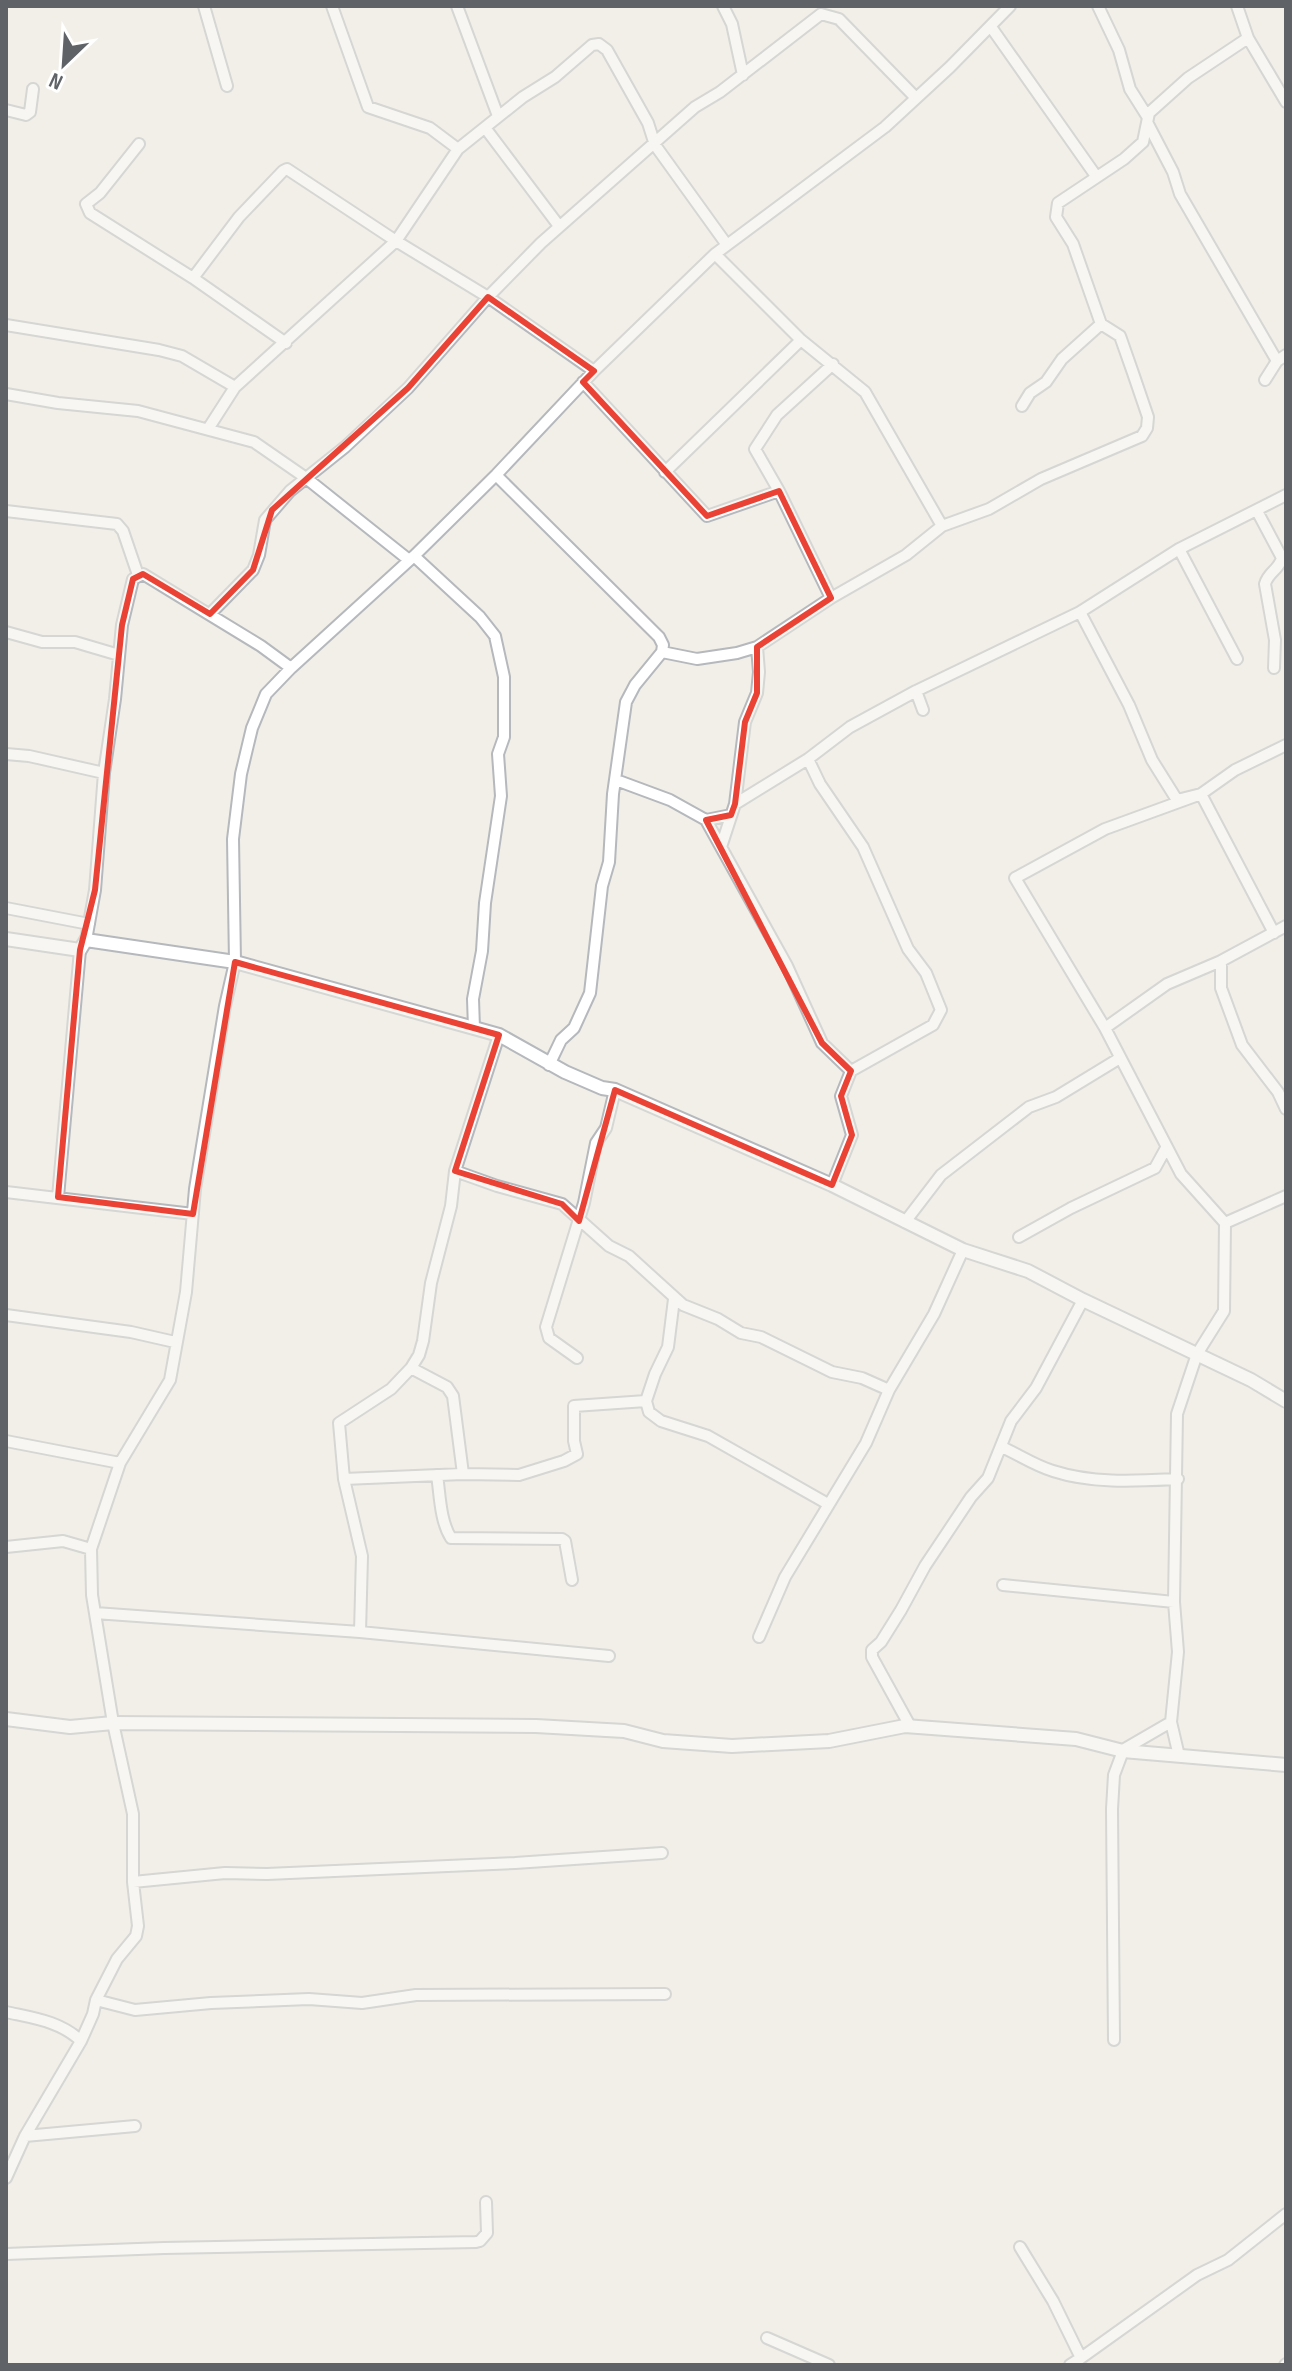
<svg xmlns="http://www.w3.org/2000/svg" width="1292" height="2371" viewBox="0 0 1292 2371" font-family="'Sofia Sans Condensed',sans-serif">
	<rect width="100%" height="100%" fill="#f1efe8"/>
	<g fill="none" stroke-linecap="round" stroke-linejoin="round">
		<defs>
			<path id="minor" d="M204 6 227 86
				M332 6 368 107 430 128 458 149
				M457 6 498 116
				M723 6 732 24 743 75
				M1098 6 1119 50 1130 89 1147 116
				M1237 6 1248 38 1286 102
				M991 27 1096 176
				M6 110 26 115 30 112 33 89
				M1148 124 1173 172 1180 194 1277 361
				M486 129 559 226
				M139 144 100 193 86 204 90 213 193 278 286 343
				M193 278 239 217 283 171 287 169 396 241 488 297 594 371
				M6 325 159 350 182 356 235 387
				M1265 380 1277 361 1286 355
				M583 382 707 516 779 491
				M6 394 58 403 138 411 254 442 306 478 409 560
				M1022 406 1030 393 1046 382 1062 359 1101 324 1073 244 1056 217 1058 203 1124 159 1143 142 1149 113 1188 78 1248 38
				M208 429 235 387 396 241 458 149 523 97 555 77 592 45 599 44 607 50 648 123 655 145 727 245
				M665 472 801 340
				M496 475 659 637 663 645 662 652 635 685 626 702 613 794 609 862 602 886 590 993 574 1028 561 1040 549 1065
				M6 511 117 524 123 531 138 575
				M1257 511 1282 558C1279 570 1268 572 1265 584L1275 640 1274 668
				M942 526 989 509 1041 479 1142 436 1147 428 1148 417 1133 373 1120 336 1101 324
				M1179 549 1237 659
				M414 556 480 617 495 636 504 677V737L498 754 501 796 485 903 482 951 473 999 474 1028
				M831 598 779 491 755 449 777 415 833 364
				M1080 612 1129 705 1152 760 1177 800 1201 794 1235 770 1286 745
				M210 614 253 570 259 555 265 520 290 491 345 447 408 388 488 297 541 243 695 107 720 92 821 14 839 19 916 98
				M6 632 42 642H75L119 655
				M662 652 697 659 737 653 757 647 831 598 906 555 942 526 865 392 801 340 715 254
				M916 691 923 710
				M6 754 29 756 104 773
				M808 759 820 784 863 847 908 949 926 973 941 1010 933 1025 851 1071
				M616 780 670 800 706 820 787 966 822 1043 851 1071 841 1096 852 1135 832 1185
				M735 804 745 722 757 693 759 672 757 647
				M706 820 731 815
				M721 847 735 804 808 759 850 727 916 691 1080 612 1179 549 1286 495
				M6 908 89 924
				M1286 926 1221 961V988L1242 1045 1278 1092 1286 1109
				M86 940 95 890 104 773 115 699 122 625 133 579 143 574 261 646 291 668
				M1105 1028 1015 878 1105 829 1201 794 1274 933
				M455 1171 497 1186 562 1204 609 1246 629 1256 683 1305 718 1319 741 1333 761 1337 832 1372 862 1378 889 1390
				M6 1192 193 1214
				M58 1197 80 950
				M905 1222 941 1175 1029 1107 1056 1097 1120 1058
				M1225 1223 1286 1196
				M1019 1237 1071 1208 1155 1168 1166 1148
				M674 1299 668 1347 655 1374 646 1401 649 1412 661 1421 708 1436 828 1504
				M6 1315 131 1332 175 1342
				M577 1358 549 1338 546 1327 584 1203 596 1143 606 1128 615 1090
				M411 1368 447 1387 453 1396 463 1474
				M6 1441 120 1463
				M1002 1447C1019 1455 1036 1466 1053 1471 1093 1484 1137 1481 1178 1479
				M437 1475C440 1495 440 1521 451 1538L562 1539 565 1541 572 1580
				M344 1479 463 1474 519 1475 564 1461 577 1454 574 1441V1406L646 1401
				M6 1547 63 1541 91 1549
				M1003 1585 1174 1602
				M95 1613 360 1632 609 1656
				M360 1632 362 1556 344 1479 339 1423 391 1389 411 1368 419 1355 423 1341 431 1283 451 1206 455 1171 499 1035
				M759 1637 785 1577 866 1443 889 1390 934 1314 963 1250
				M910 1726 872 1657V1650L881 1642 901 1610 925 1566 971 1497 988 1478 1011 1421 1036 1388 1083 1300
				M1121 1751 1171 1722
				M1179 1756 1171 1722 1178 1652 1174 1602 1177 1414 1197 1354 1224 1311 1225 1223 1181 1174 1105 1028 1167 984 1221 961
				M133 1882 225 1873 267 1874 515 1863 662 1853
				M96 2000 135 2010 211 2003 309 1999 362 2003 416 1995 665 1994
				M6 2012C33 2018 60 2021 81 2041
				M1114 2040 1112 1809 1114 1775 1123 1751
				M25 2136 135 2126
				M6 2178 25 2136 81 2041 93 2014 96 2000 117 1959 136 1936 138 1926 133 1882V1814L113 1723 92 1595 91 1549 120 1463 170 1380 186 1292 195 1189 225 1006 235 962 233 839 241 774 252 728 266 694 291 668 414 556 496 475 594 371 715 254 885 127 950 67 1010 6
				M1020 2247 1053 2301 1081 2358 1197 2275 1228 2260 1286 2214
				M6 2254 164 2248 476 2242 480 2241 487 2233 486 2202
				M767 2338 829 2365
				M1070 2365 1081 2358
				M1285 2365 1286 2364"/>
			<path id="tertiary" d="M6 939 80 950 86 940 235 962 474 1028 499 1035 565 1072 602 1088 615 1090 832 1185 963 1250 1028 1271 1083 1300 1251 1380 1286 1401
				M6 1719 70 1727 113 1723 536 1726 624 1731 663 1741 732 1746 829 1741 905 1726 1076 1739 1123 1751 1286 1765"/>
		</defs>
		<use href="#minor" stroke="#b5b8bc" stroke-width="14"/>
		<use href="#tertiary" stroke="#b5b8bc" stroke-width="16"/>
		<use href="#minor" stroke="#fff" stroke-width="10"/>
		<use href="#tertiary" stroke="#fff" stroke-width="12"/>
	</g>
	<path d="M0 0H1292V2371H0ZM488 297 594 371 583 382 707 516 779 491 831 598 757 647V693L745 722 735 804 731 815 706 820 822 1043 851 1071 841 1096 852 1135 832 1185 615 1090 579 1221 562 1204 455 1171 499 1035 235 962 193 1214 58 1197 80 950 95 890 122 625 133 579 143 574 210 614 253 570 272 510 408 388Z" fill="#f1efe8" fill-opacity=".55" fill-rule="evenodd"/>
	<path fill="none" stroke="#ea4335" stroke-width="6" stroke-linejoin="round" d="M488 297 594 371 583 382 707 516 779 491 831 598 757 647V693L745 722 735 804 731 815 706 820 822 1043 851 1071 841 1096 852 1135 832 1185 615 1090 579 1221 562 1204 455 1171 499 1035 235 962 193 1214 58 1197 80 950 95 890 122 625 133 579 143 574 210 614 253 570 272 510 408 388Z"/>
	<rect width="1292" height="2371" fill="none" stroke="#5f6368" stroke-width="16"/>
	<g transform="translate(64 64) rotate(205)" stroke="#ffffff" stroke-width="6" paint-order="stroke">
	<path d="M0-6L14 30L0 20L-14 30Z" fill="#5f6368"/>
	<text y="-12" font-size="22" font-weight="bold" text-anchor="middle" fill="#5f6368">N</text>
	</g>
</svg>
